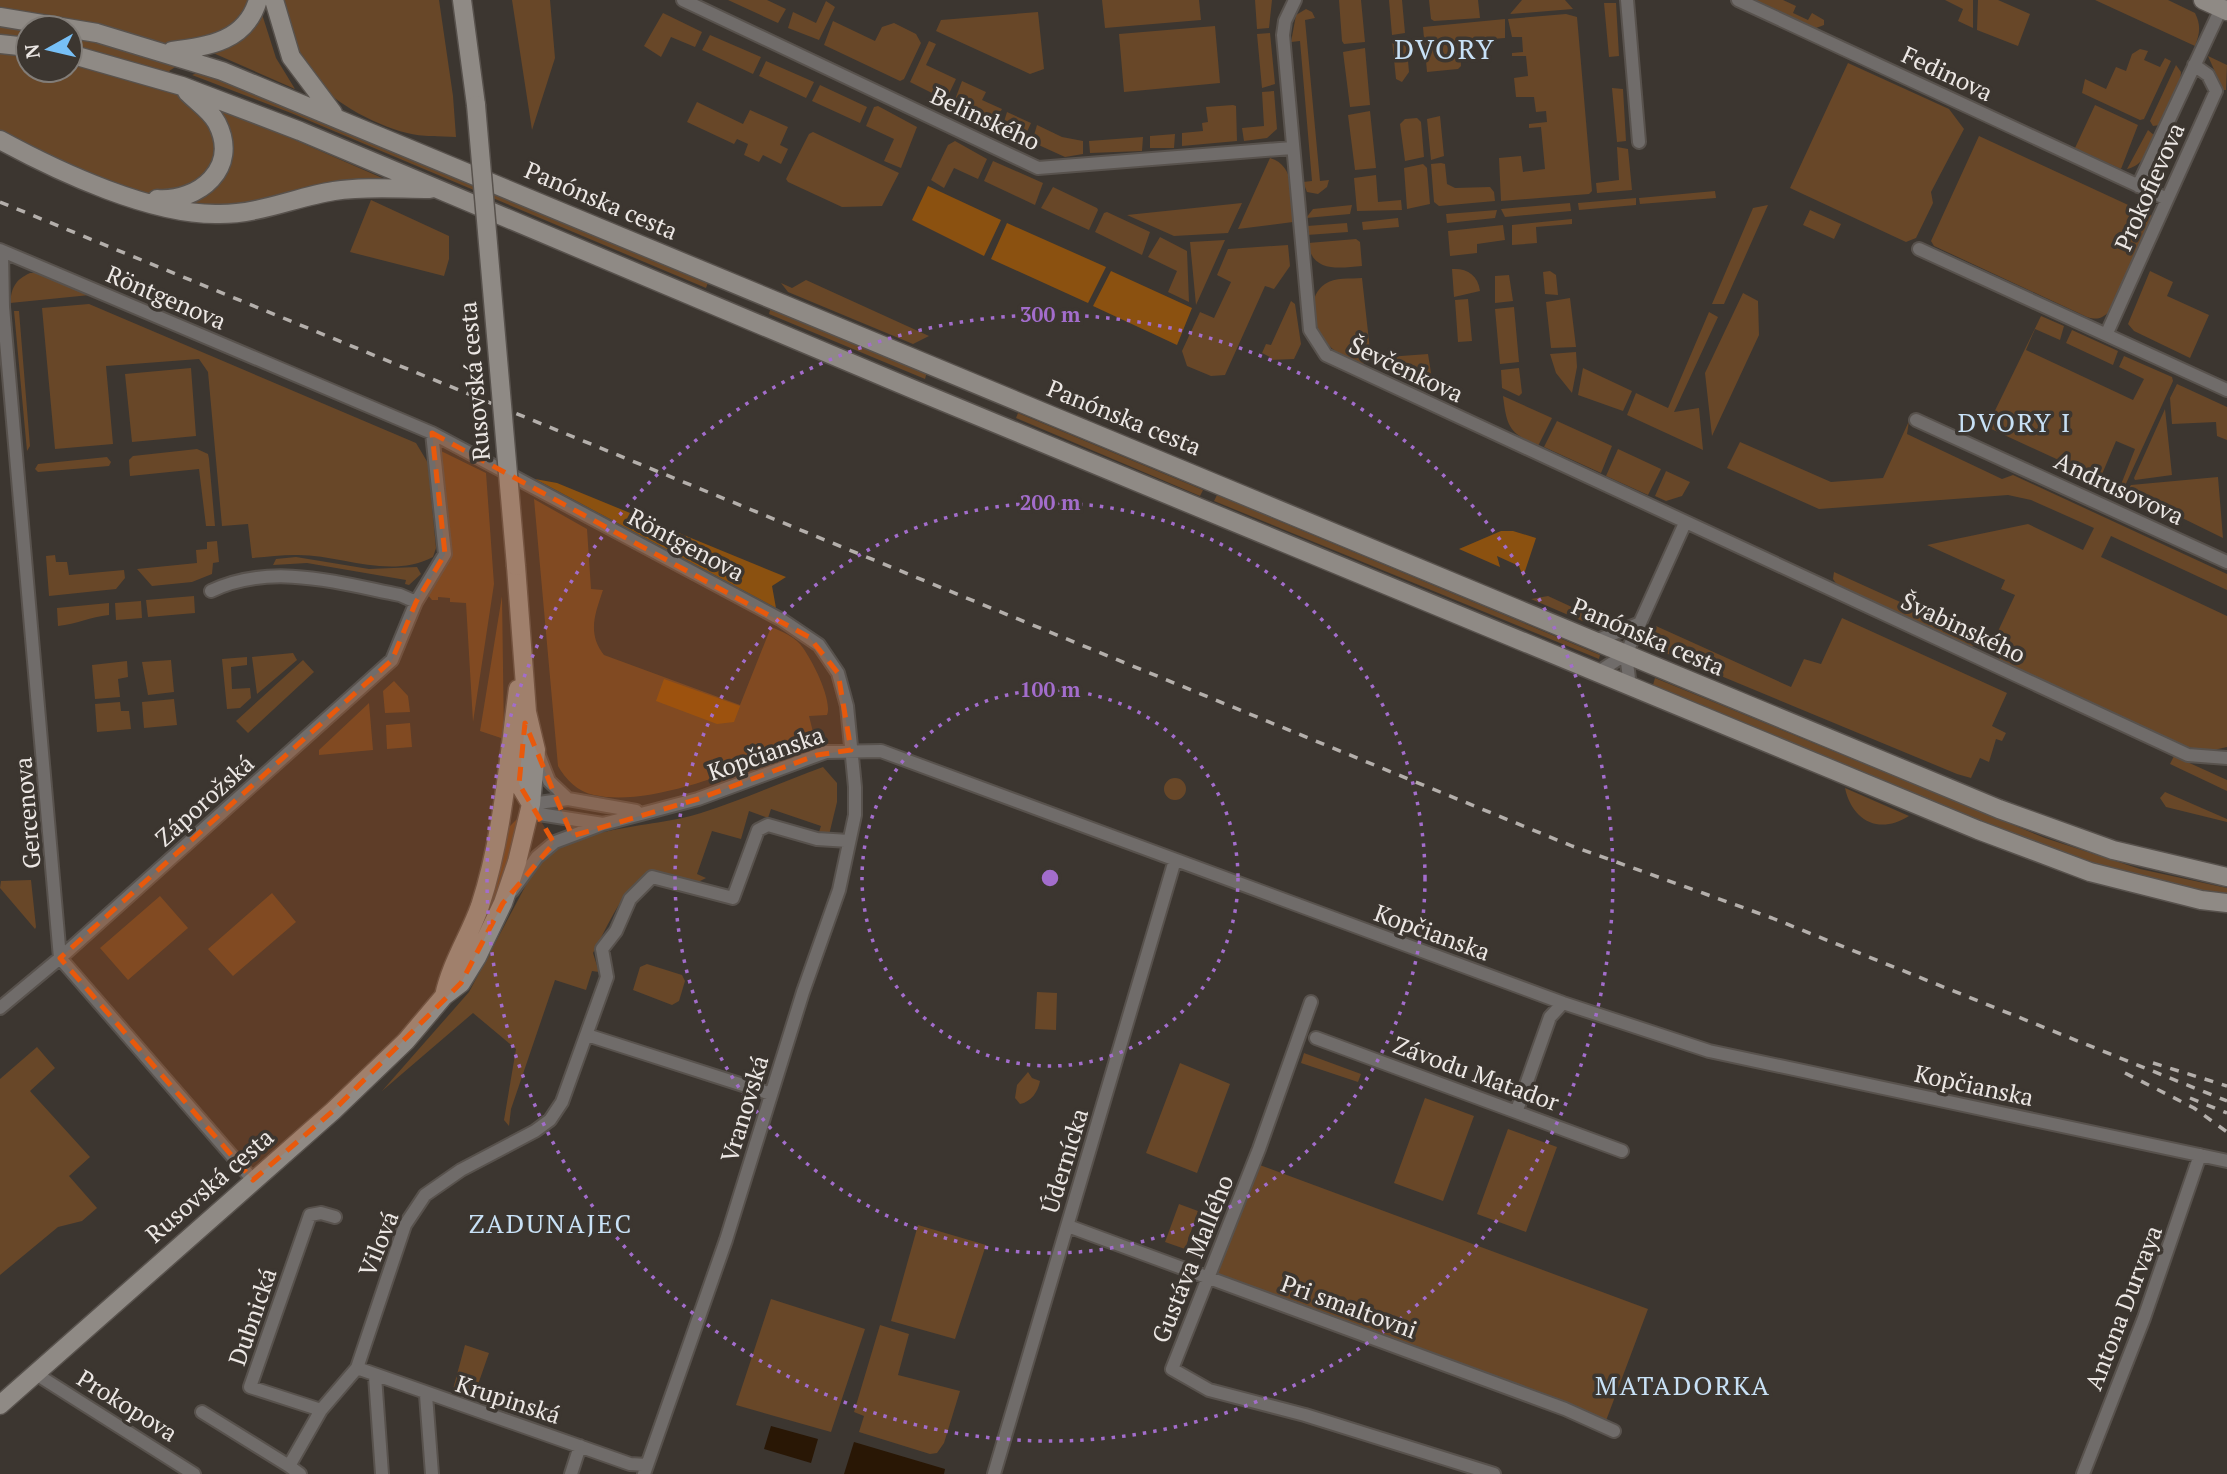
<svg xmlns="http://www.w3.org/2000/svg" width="2227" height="1474" viewBox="0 0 2227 1474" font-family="'PT Serif',serif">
	<rect width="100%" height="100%" fill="#3c3630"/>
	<path fill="#684728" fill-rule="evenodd" d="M0 0H250L261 11 276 58 295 89 204 49 169 71 215 105 396 184 244 207H186L110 181 27 146 0 131ZM28 28H70V70H28Z
		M280 0H439L453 96 456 137C440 136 422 137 407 133 372 124 328 100 307 71 291 50 286 24 280 0Z
		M512 0H550L555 58 532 130Z
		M728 0H767L786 9 778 23Z
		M1102 0H1199L1201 20 1105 28Z
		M1255 0H1272L1269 28 1257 29Z
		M1339 0H1361L1365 42 1344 44 1342 41Z
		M1389 0H1402L1405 33 1392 35Z
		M1429 0H1478L1480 18 1434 21 1431 19Z
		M1522 0H1565L1573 9 1510 14Z
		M1756 0H1783L1796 6 1793 13 1808 20 1812 13 1824 20V25L1816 28Z
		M1945 0H1973V28L1958 21 1963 9Z
		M1978 0H1998L2030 14 2018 46 1977 30Z
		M2095 0H2168L2195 13C2201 25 2200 33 2195 46Z
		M826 1 835 7 819 40 788 28 793 12 816 23Z
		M1604 3H1616L1619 56 1609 57Z
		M1306 9 1312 12 1315 18 1305 20 1320 181 1329 180 1327 187 1318 194 1307 192 1303 182 1312 181 1300 41 1291 42 1296 15Z
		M1038 12 1044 69 1030 74 936 31 941 20Z
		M663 13 702 32 695 47 671 37 661 57 644 46Z
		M1566 14 1577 17 1592 191 1589 194 1501 201 1499 158 1521 156 1523 172 1545 169 1541 127 1529 128V124L1547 122 1546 111 1536 112 1534 97H1516L1514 78 1528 76 1526 56H1512V53L1523 52 1522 37H1512L1508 19Z
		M1505 19V38L1465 41 1460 47 1461 66 1458 69 1427 72 1423 27Z
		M833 21 875 41 882 27 894 23 916 34 921 43 904 79 900 81 824 45Z
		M1215 26 1220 83 1124 92 1119 34Z
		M1270 33 1275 84 1262 88 1257 34Z
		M710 35 761 57 753 74 702 50Z
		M1406 38 1409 72 1402 82 1396 79 1392 40Z
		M929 41 936 44 926 65 956 79 946 100 910 82Z
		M1365 48 1370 105 1350 107 1343 52Z
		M2140 49 2148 51 2144 60 2160 67 2165 58 2171 61 2144 119 2140 120 2082 93 2085 79 2106 89 2116 67 2126 71 2132 54Z
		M2208 56 2227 65 2226 90H2223Z
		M766 61 814 82 806 98 759 76Z
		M1848 63 1949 109 1964 129 1931 192 1933 203 1916 238 1906 242 1790 188Z
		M2176 65 2181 72 2180 82 2160 125 2153 126 2150 121Z
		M205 70 709 280 706 288 291 113 192 75Z
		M962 81 986 92 982 100 1002 109 995 122 953 105Z
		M820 85 867 107 860 123 812 101Z
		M1612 88 1623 89 1626 141 1617 142Z
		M1274 91 1277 129 1267 138 1244 141 1242 128 1264 126 1262 92Z
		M697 102 743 124 750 110 788 127 780 145 788 149 781 164 763 155 759 162 744 155 748 144 737 139 734 144 687 122Z
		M1233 105 1236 106 1237 141 1182 146V133L1203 131 1202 123 1208 122 1206 107Z
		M2095 105 2138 125 2121 169 2075 148Z
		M878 106 917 127 901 168 884 161 894 139 866 126 874 107Z
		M1370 111 1376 168 1355 170 1348 115Z
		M1007 112 1031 123 1025 136 1002 128Z
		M1440 116 1444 156 1431 160 1427 119Z
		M1417 118 1421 122 1424 157 1405 161 1400 124 1405 119Z
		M1037 125 1062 137 1083 141V154L1065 157 1032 142Z
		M2148 130 2155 136C2148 151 2144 165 2127 169Z
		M813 132 899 173 882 206 842 207 788 182 786 179 809 134Z
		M1175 134 1174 148H1150V136Z
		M1979 136 2152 216 2109 312C2101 319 2097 320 2087 317L1934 246 1931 241Z
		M1143 137 1142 151 1090 153 1089 141Z
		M955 141 987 159 978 179 954 168 944 188 931 180 948 145Z
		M1617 147 1628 149 1632 190 1597 193 1596 183 1619 180Z
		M1270 158C1297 166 1291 199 1293 222L1238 229Z
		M993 161 1043 183 1035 205 984 181Z
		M1441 163 1445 164 1447 184 1455 188 1490 187 1494 192 1495 201 1439 206 1434 202 1431 164Z
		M1423 164 1427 168 1430 204 1407 209 1404 168Z
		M1376 175 1378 202 1401 200 1402 210 1357 211 1354 178Z
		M1053 187 1097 208 1098 210 1089 230 1041 208Z
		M1715 191 1716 198 1640 204 1639 198Z
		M1636 198V205L1579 210 1578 203Z
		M371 200 449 236V259L444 276 350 252Z
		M1242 203 1228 233 1174 236 1127 215Z
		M1570 203 1571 211 1505 217 1501 209Z
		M1352 205 1350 214 1306 218 1313 209Z
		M1768 205 1724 304H1712L1753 208Z
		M1497 210 1495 218 1447 223 1446 214Z
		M1810 210 1841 224 1834 239 1803 225Z
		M1107 212 1150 232 1142 255 1095 232 1104 213Z
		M1398 218 1399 227 1363 230 1362 222Z
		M1572 219V224L1536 227 1537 243 1512 245V225Z
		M1347 223 1348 232 1307 235V226Z
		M1503 225 1505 240 1477 244V253L1450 256 1448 231Z
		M1160 237 1187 251 1189 302 1168 292 1177 271 1148 257Z
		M1356 239 1360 242 1362 266C1339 268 1312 273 1308 243Z
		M1225 240 1196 305 1190 242Z
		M1288 245 1290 266 1274 289 1265 286 1225 375 1211 376 1187 366 1182 351 1200 312 1214 318 1231 282 1217 275 1228 249Z
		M1452 269C1467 268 1478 275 1480 291L1454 297Z
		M1550 271 1556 275 1558 295 1545 294 1543 272Z
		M2150 271 2173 282 2167 296 2209 315 2190 358 2134 331 2128 324Z
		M30 273H40L90 295 10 303C12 287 15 280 30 273Z
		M1509 275 1513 301 1495 303V276Z
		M1362 278 1370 350 1363 365C1354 360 1342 356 1334 350 1316 336 1302 300 1325 284 1335 277 1350 279 1362 278Z
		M806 280 929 336 913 344 788 292 781 283 792 288Z
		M1743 293 1758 301 1759 335 1712 436 1705 373Z
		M1570 298 1576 347 1551 348 1546 302Z
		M1468 299 1472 341 1458 342 1455 300Z
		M1291 301 1295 304 1301 344 1294 359 1269 360 1270 357 1262 353 1266 344 1271 345Z
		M89 304 416 443 428 463 436 548 433 557C388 580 341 554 295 555 281 555 266 557 252 558L248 524 222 526 208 372 199 359 106 366 113 444 55 449 42 308Z
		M771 306 927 372 925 379 769 314Z
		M1514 307 1519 362 1500 364 1495 309Z
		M14 311H19L30 446 27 451Z
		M1709 312 1718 317 1674 412 1699 408 1703 450 1627 415 1636 393 1668 408Z
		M2041 316 2064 326 2060 340 2035 329 2026 350 2133 400 2144 379 2119 367 2124 356 2172 377 2173 381 2124 488 2120 487 2135 449 2116 441 2100 479 1987 427Z
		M2072 330 2118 351 2113 365 2066 343Z
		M1576 352 1577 367 1572 393 1556 373 1550 354Z
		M1428 354 1433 385 1374 359V358Z
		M191 368 196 436 132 442 125 374Z
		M1519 368 1522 393 1519 396 1502 388 1501 370Z
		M1583 368 1632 391 1623 411 1578 395Z
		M2177 384 2227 407V440L2217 436 2216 422 2172 424 2170 398Z
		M1503 396 1552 418 1538 446C1509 432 1507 428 1503 396Z
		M2165 409 2172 475 2135 480 2134 478Z
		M1018 413 1203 490 1200 496 1016 418Z
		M1557 421 1612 446 1601 473 1544 447Z
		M1909 421 1907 434 2002 479 2013 475 2227 574V590L2111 536 2101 557 2227 616V747L2214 750 2183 747 2001 661 1992 644 2015 595 2001 589 2005 580 1927 545 2028 524 2083 550 2094 528 2031 500 2008 495 1819 509 1727 468 1740 442 1831 482 1883 478Z
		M197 449 208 454 209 459 215 526H206L199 469 130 476 129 460 133 456Z
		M1618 449 1661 469 1648 495 1606 476Z
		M441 451 486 473 494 584 473 722 466 603 450 602V598L438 597V600H432L427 594 448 556Z
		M107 457 111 462 109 466 38 472 35 469 38 464Z
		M1666 471 1690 482 1682 496 1666 501 1655 496Z
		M2218 477 2223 538 2127 491 2131 485Z
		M1217 495 1600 655 1599 659 1214 501Z
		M534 499 587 529 591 589 603 590C595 614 587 633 604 655L740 705 771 627C781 631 793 636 800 644 811 657 833 700 827 715L809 716 815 740C757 761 655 809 594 795 578 792 565 779 558 766Z
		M217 541 219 562 213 563 212 574 192 582 152 586 137 569 197 563 196 550 207 549V542Z
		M55 555 56 562H67L69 575 124 570 125 578 116 589 49 596 46 556Z
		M296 557 369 569 417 567 421 574 409 585 405 584 406 580 307 563 273 565 276 559Z
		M1834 572 1982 639 1980 644 1969 647 1837 585 1833 579Z
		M194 596 195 613 148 617 146 600Z
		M502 596 504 739 480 731Z
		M1548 596 1574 608H1585L1587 623 1531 599Z
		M141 601 142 618 116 620 115 603Z
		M109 603V615C90 617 77 624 58 626L57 608Z
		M1842 618 2007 693 1992 726 2006 733 2002 741 1996 739 1989 762 1980 758 1971 778 1957 774 1656 649 1651 641 1656 626 1791 687 1804 659 1821 664Z
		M293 653 297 660 257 694 252 657Z
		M247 657V665L231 667 232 689 250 688 251 698 240 708 227 709 222 659Z
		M171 660 174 692 148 695 142 662Z
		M303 660 314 672 248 733 236 721Z
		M127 661 128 677 118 679 120 697 95 699 92 665Z
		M1655 678 2045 838 2140 869 2227 888V895L2133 877 2047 848 1653 685Z
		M394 681 408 696 410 712 385 713 383 691Z
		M174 699 177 725 144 728 142 702Z
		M120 702 121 711H129L131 729 97 732 95 704Z
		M369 703 373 750 319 755V750Z
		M410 723 412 747 387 749 386 725Z
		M2174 756 2227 780V791L2170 764Z
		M823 767 837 783V802L829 835H818L821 826 771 809 768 818 749 811 741 839 712 831 697 874 706 878 698 882 653 870C623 885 609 925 593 953L599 972 592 971 586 990 555 980 511 1109 509 1126 504 1120 516 1049 473 1013 382 1091 469 992 535 868C576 823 647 830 701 813 742 800 782 782 823 767Z
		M1164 789a11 11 0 1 1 22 0a11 11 0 1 1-22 0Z
		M1845 788 1909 816C1879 835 1852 821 1845 788Z
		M2165 792 2227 819V822L2166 807 2160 798Z
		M519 817 511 856 495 900H491L508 828Z
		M31 880 36 927 35 929 0 888 1 881Z
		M272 893 296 922 233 976 208 949Z
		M160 896 188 928 128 980 100 948Z
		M647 964 682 975 685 981 679 1001 672 1005 633 990 640 967Z
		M1037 992 1057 993 1056 1030 1035 1029Z
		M37 1047 55 1068 30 1091 90 1157 69 1176 97 1208 82 1221 58 1227 0 1275V1079Z
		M1304 1053 1361 1074 1358 1082 1301 1063Z
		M1180 1063 1230 1084 1197 1173 1146 1153Z
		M1028 1072 1032 1078 1040 1081C1038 1092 1031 1102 1020 1104L1015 1098 1017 1085Z
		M1425 1098 1474 1116 1443 1201 1394 1183Z
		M1508 1129 1557 1147 1526 1232 1477 1214Z
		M1257 1164 1648 1309 1604 1426 1215 1278Z
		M1179 1204 1198 1211 1185 1249 1165 1242Z
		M918 1225 986 1245 955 1339 891 1321Z
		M771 1299 865 1329 831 1432 736 1405Z
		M880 1325 909 1334 898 1375 960 1391 944 1443 937 1453 930 1454 859 1432 864 1416 854 1412Z
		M465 1345 489 1353 474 1396 453 1389Z"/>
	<path fill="#8b5110" d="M928 186 1001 220 984 256 912 220Z
		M1007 223 1106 267 1088 303 991 259Z
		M1111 271 1192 308 1177 345 1093 306Z
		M535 479 557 483 786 577 772 586 776 608Z
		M1501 531H1513L1536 538 1523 577 1519 566 1497 556 1500 567 1459 549Z
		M664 679 740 706 734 722 717 724 656 701Z"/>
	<path fill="#291705" d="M771 1426 818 1439 811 1463 764 1449Z
		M854 1442 945 1469 944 1474H844Z"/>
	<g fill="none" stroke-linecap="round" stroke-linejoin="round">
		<defs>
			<path id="street" d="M683 0 1038 168 1292 148
				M1295 0 1285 21 1283 35 1310 330 1326 355 2188 755 2227 758
				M1627 0 1639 142
				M1738 0 2167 199
				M2138 186 2225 0
				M1919 249 2227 390
				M0 250 432 433 782 620 819 645 838 673 847 706 855 787V815L839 890 803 992 726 1240 644 1474
				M2107 333 2216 91 2208 75 2194 65
				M1916 420 2227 562
				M211 591C271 562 339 583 400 595L416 602
				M1595 641 1638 624
				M1597 673 1626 654
				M1630 687 1626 654 1685 523
				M538 753 549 781 568 799
				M603 824 539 814 531 804 568 799 636 811
				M512 891 537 857 555 842 603 824 698 799 826 752 881 751 1563 1003 1709 1051 2227 1161
				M1311 1002 1259 1149 1172 1369 1209 1390 1305 1415 1494 1474
				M0 1008 60 958 3 307 2 251
				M587 1035 771 1094
				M1316 1038 1622 1151
				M1517 1110 1550 1017 1563 1003
				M253 1180 60 958 392 660 416 602 445 554 432 433
				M1068 1226 1565 1409 1614 1431
				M357 1368 630 1464 647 1465
				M36 1374 194 1474
				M375 1376 382 1474
				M426 1395 432 1474
				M321 1410 250 1387 310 1215 321 1213 335 1217
				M202 1412 289 1466
				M300 1474 289 1466 321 1410 357 1368 405 1225 425 1195 461 1170 535 1131 550 1120 562 1102 607 977 602 949 616 931 630 899 652 877 733 898 758 830 768 825 817 839 849 841
				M571 1474 580 1446
				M994 1474 1175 860
				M2083 1474 2144 1318 2200 1155"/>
			<path id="secondary" d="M274 0 291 57 333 113
				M462 0 476 105
				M2203 0 2227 11
				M0 17 97 33 222 71 1999 809 2113 850 2227 877
				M0 44 28 47
				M172 51C210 46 246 41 258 0
				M70 54 182 86 300 131 915 390 1978 830 2090 872 2201 900 2227 903
				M0 140C59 172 153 216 220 214 260 214 296 197 334 191 365 186 398 189 430 189
				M157 199C199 202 240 168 217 123 211 111 197 102 187 92
				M525 723 519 784 531 804
				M444 996C451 963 469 937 480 906 503 836 508 761 518 689
				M0 1405 333 1111 406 1041 444 996 461 983 477 957 503 903 517 862 531 804 536 750 527 712 516 566"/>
		</defs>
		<use href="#street" stroke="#58524d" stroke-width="16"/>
		<use href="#secondary" stroke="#58524d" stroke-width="21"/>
		<use href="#street" stroke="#706c6a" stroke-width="12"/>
		<use href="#secondary" stroke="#8f8a85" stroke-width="18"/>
		<path stroke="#b4afab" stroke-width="3.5" stroke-dasharray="9 9" stroke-linecap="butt" d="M0 202 1572 846 1772 918 2227 1101
			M2153 1063 2227 1086
			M2125 1073 2194 1108 2227 1132
			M2190 1098 2227 1113"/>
		<defs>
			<path id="secondary-bridge" d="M476 105 516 566"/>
		</defs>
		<use href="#secondary-bridge" stroke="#58524d" stroke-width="21" stroke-linecap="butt"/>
		<use href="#secondary-bridge" stroke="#8f8a85" stroke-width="18"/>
	</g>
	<path fill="#e8590c" fill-opacity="0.2" stroke="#e8590c" stroke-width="5" stroke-dasharray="14 9" stroke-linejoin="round" d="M432 433 809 637 838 673 851 750 817 755 698 799 572 836 525 723 519 784 554 843 503 903 461 983 333 1111 253 1180 60 958 392 660 416 602 445 554Z"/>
	<g fill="none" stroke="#a36dcc" stroke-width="3.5" stroke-dasharray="3.5 7">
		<circle cx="1050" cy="878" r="188"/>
		<circle cx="1050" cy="878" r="375"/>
		<circle cx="1050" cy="878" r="563"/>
	</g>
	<g text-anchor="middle" stroke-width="7" stroke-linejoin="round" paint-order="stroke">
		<g font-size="24" fill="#ece7e4" stroke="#3c3630">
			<text transform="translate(1947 74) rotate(25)" y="8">Fedinova</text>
			<text transform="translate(985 119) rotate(25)" y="8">Belinského</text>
			<text transform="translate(2150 187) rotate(-66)" y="8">Prokofievova</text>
			<text transform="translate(601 201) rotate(23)" y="8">Panónska cesta</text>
			<text transform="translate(166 298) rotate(23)" y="8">Röntgenova</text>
			<text transform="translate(1406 370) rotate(25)" y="8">Ševčenkova</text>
			<text transform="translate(475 381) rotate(-95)" y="8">Rusovská cesta</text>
			<text transform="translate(1124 418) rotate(22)" y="8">Panónska cesta</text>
			<text transform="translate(2119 489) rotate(25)" y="8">Andrusovova</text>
			<text transform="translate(686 545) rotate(28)" y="8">Röntgenova</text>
			<text transform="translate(1963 628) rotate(25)" y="8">Švabinského</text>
			<text transform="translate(1648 637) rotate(23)" y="8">Panónska cesta</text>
			<text transform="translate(766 754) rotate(-19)" y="8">Kopčianska</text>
			<text transform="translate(205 801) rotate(-42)" y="8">Záporožská</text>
			<text transform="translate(28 813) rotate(-95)" y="8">Gercenova</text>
			<text transform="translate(1432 933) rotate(20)" y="8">Kopčianska</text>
			<text transform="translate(1476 1074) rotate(20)" y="8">Závodu Matador</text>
			<text transform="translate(1974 1086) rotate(12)" y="8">Kopčianska</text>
			<text transform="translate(745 1109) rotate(-73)" y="8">Vranovská</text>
			<text transform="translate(1065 1161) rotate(-73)" y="8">Údernícka</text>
			<text transform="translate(210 1186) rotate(-41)" y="8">Rusovská cesta</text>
			<text transform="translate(379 1244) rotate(-68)" y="8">Vilová</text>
			<text transform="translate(1193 1259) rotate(-68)" y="8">Gustáva Mallého</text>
			<text transform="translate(1349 1307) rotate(20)" y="8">Pri smaltovni</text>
			<text transform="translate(2124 1308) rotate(-69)" y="8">Antona Durvaya</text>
			<text transform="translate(253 1317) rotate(-71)" y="8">Dubnická</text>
			<text transform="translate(508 1400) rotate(18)" y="8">Krupinská</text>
			<text transform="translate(127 1406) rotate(32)" y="8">Prokopova</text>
		</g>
		<g font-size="26" letter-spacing="2" fill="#c8e1f6" stroke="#3c3630">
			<text x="2015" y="432">DVORY I</text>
			<text x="551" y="1233">ZADUNAJEC</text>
			<text x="1683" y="1395">MATADORKA</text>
		</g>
		<g font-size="28" letter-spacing="2" fill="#c8e1f6" stroke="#3c3630">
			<text x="1445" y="59">DVORY</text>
		</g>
	</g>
	<circle cx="1050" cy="878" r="10" fill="#a36dcc" stroke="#3c3630" stroke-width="3.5"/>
	<g font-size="21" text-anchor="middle" font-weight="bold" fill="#a36dcc" stroke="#3c3630" stroke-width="7" stroke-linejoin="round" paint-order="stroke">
		<text x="1050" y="322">300 m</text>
		<text x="1050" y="510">200 m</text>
		<text x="1050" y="697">100 m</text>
	</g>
	<g transform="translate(49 49) rotate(262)"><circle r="33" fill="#3c3630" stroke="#827d78" stroke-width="2"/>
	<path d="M0-5L12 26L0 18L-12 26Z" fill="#77c0f7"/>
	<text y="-10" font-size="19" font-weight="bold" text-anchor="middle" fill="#ece7e4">N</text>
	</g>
</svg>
